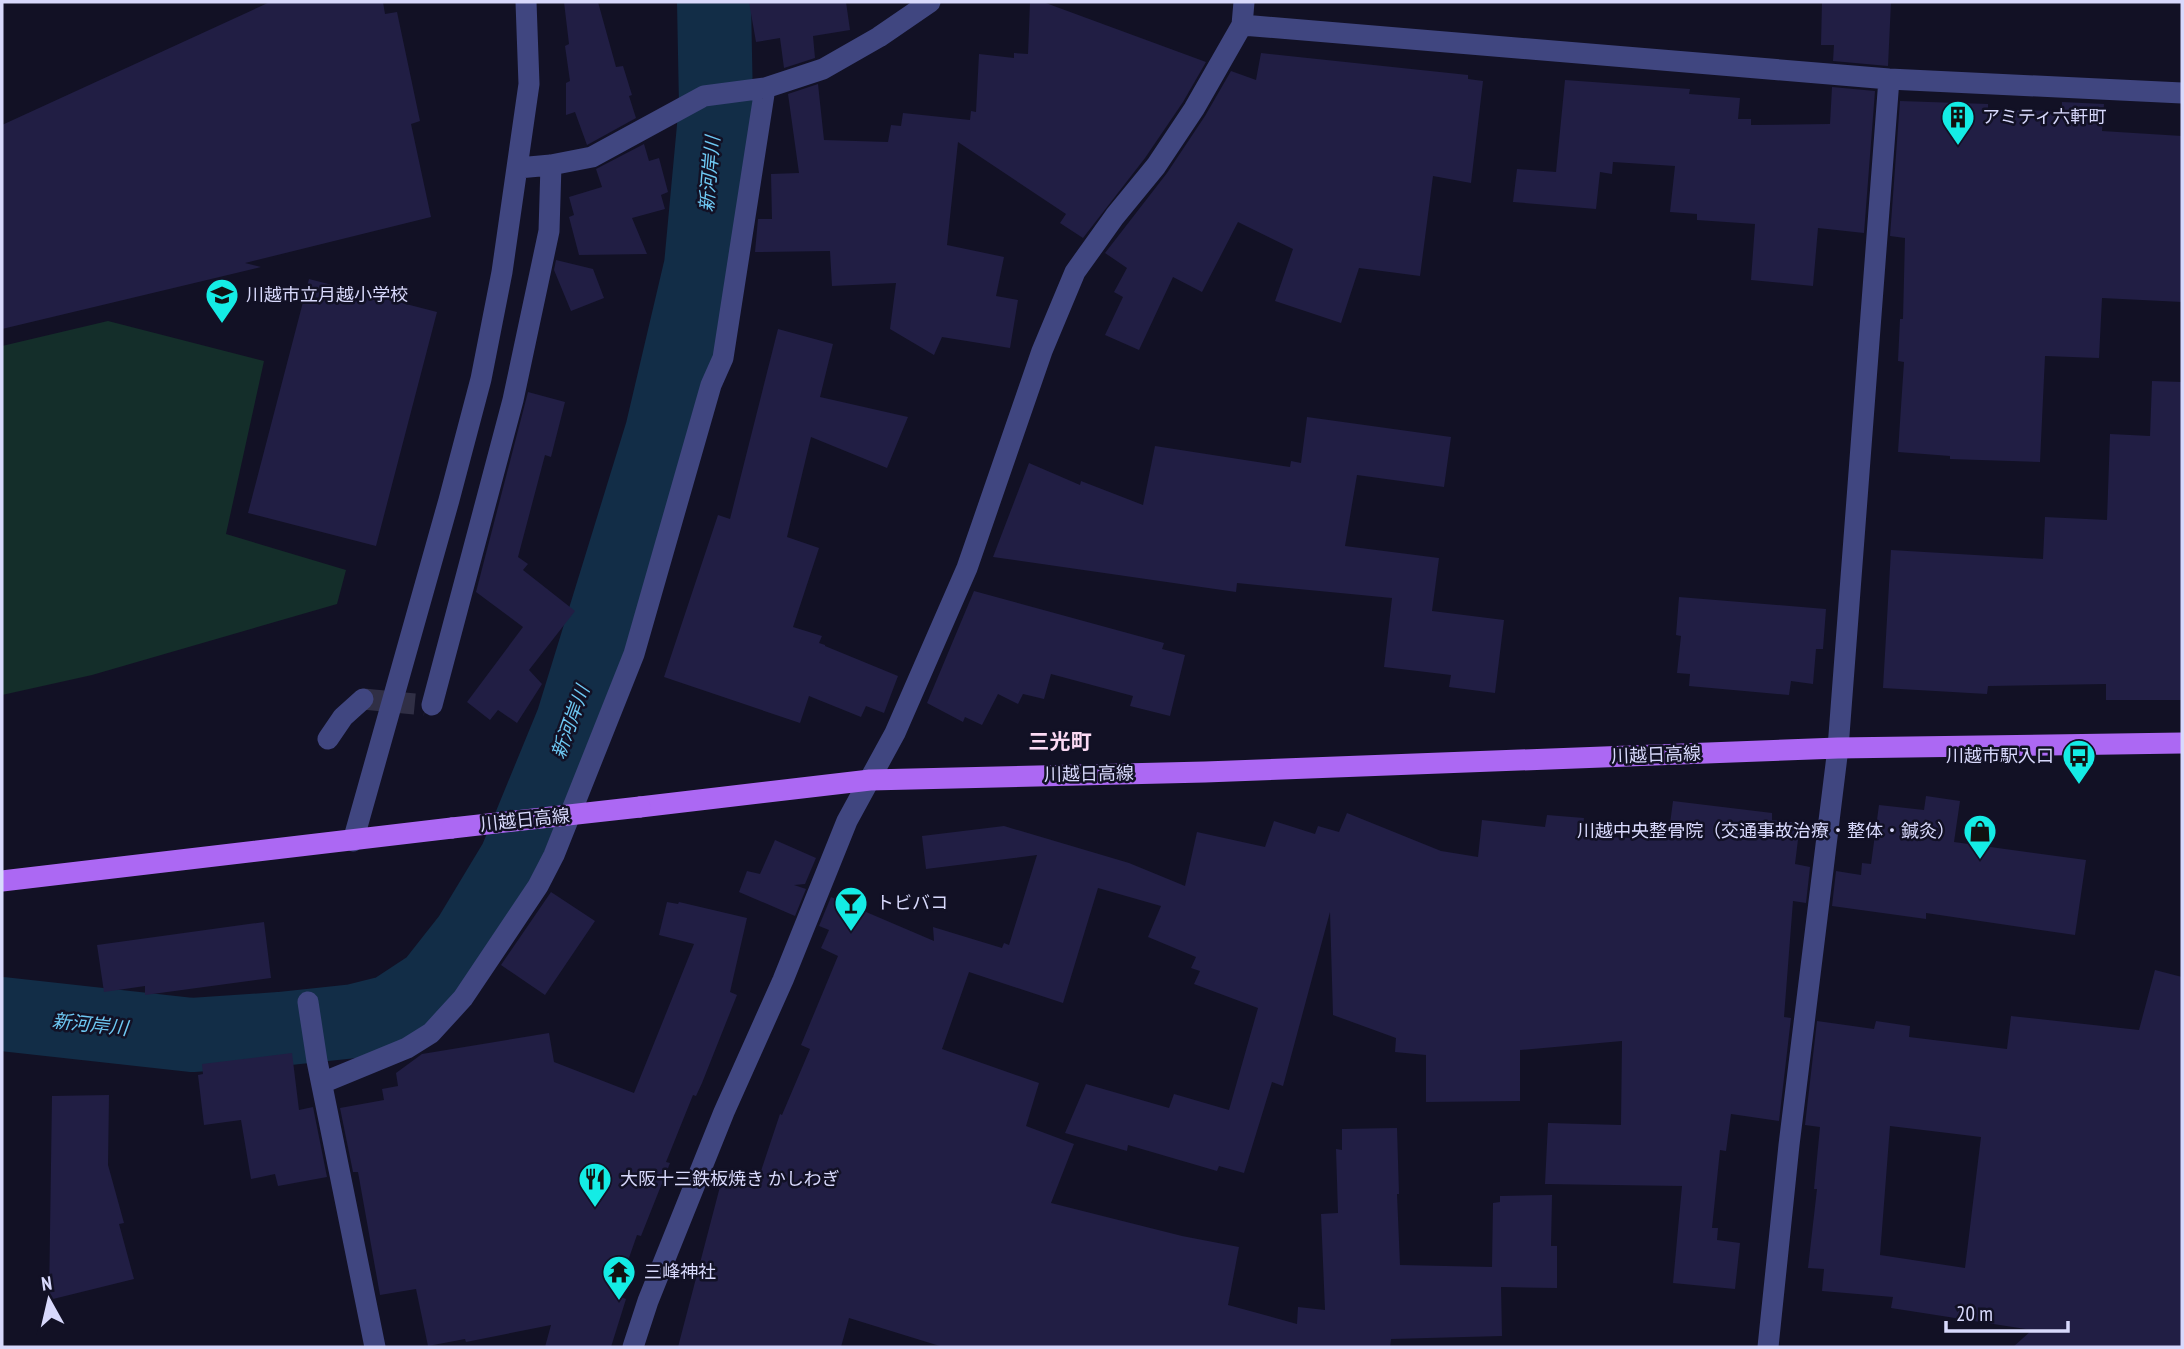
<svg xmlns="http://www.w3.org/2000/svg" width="2184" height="1349" viewBox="0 0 2184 1349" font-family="'PT Sans Narrow','Noto Sans JP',sans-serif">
	<rect width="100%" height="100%" fill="#121125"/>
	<path fill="#142e2a" d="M108 321 264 361 226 534 346 570 337 604 92 675 2 695V346Z"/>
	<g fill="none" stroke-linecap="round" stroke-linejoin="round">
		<path stroke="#122d47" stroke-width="74" d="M2 1014 192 1035 280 1029 355 1021 391 1012 432 985 469 938 516 860 573 721 662 432 701 266 716 105 714 2"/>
	</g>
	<path fill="#211e44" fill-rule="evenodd" d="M270 2H383L385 14 397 12 420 121 411 124 431 217 245 263 261 267 2 329V125Z
		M564 2H598L616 67 623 66 632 95 629 96 636 118 587 145 575 112 566 115V83L570 81 565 46 569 44Z
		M749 2H846L850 30 813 36 815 58 784 68 780 38 756 42Z
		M1030 2H1043L1206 62 1183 102 1145 158 1083 238 1060 223 1066 214 958 142 947 245 1004 257 996 296 1018 300 1010 348 942 337 934 355 890 329 896 283 832 286 830 251 755 252 758 219H772L771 174 799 173 788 94 818 84 824 140 888 142 891 125 901 126 903 113 970 120 971 111 976 112 979 54 1014 58V53L1028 54Z
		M1822 2H1891L1888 66 1833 61 1834 45H1821Z
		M1261 53 1468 75V79L1483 81 1471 183 1433 176 1420 276 1359 268 1341 323 1275 301 1293 249 1238 222 1202 292 1173 277 1139 350 1105 335 1123 297 1114 292 1127 268 1105 253 1167 173 1205 116 1231 71 1256 80Z
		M1565 80 1690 89 1689 94 1740 98 1738 119H1751V125L1830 124 1832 87 1875 91 1864 233 1818 228 1813 286 1751 280 1755 224 1697 220V214L1670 212 1675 166 1613 162 1612 174 1600 172 1596 209 1513 202 1517 169 1556 172Z
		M1900 101 1988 104V110L2062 111V102L2104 104 2102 131 2182 136V302L2102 298 2099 358 2045 356 2040 462 1950 459V456L1898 452 1904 362 1898 361 1900 319H1903L1905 238 1890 236Z
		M644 144 649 161 659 158 668 192 661 195 665 209 632 218 647 254 579 255 569 217 574 215 569 197 602 187 596 169Z
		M556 260 593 269 604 298 571 311 554 270Z
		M309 279 437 312 376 546 248 513Z
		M778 329 833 344 820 397 908 417 887 468 811 437 787 537 819 548 793 627 822 636 819 643 825 645V646L898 676 884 713 866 706 861 717 809 696 800 723 664 677 718 515 730 519Z
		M2152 381 2182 382V700H2106V684L1988 686 1987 694 1883 688 1891 550 2043 559 2045 517 2107 520 2110 434 2150 436Z
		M528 392 565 402 551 457 545 455 518 557 528 564 523 570 575 611 529 670 542 684 517 723 498 710 490 720 467 702 523 627 476 592Z
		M1307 417 1451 437 1444 487 1357 475 1345 546 1439 558 1432 611 1504 620 1495 693 1449 687 1451 675 1384 667 1392 598 1237 583 1236 592 993 557 1029 463 1080 485 1081 481 1143 505 1155 446 1290 467 1291 461 1301 463Z
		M974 591 1164 643 1162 649 1185 655 1170 716 1130 706 1133 696 1051 674 1044 699 1023 694 1018 704 998 694 982 725 965 717 963 722 927 703Z
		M1679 597 1826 609 1823 649H1816L1813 684 1791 681 1789 695 1689 686 1690 674 1677 673 1681 636 1676 635Z
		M1926 796 1960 801 1954 842 2086 860 2075 935 1926 913V919L1832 906 1836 871 1861 875 1862 863 1871 864 1879 805 1924 810Z
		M1673 801 1772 813V820L1800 823 1795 864 1810 867 1806 903 1793 901 1784 1017 1791 1018 1779 1121 1731 1114 1726 1151 1720 1150 1712 1228H1718L1717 1240 1740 1243 1735 1289 1673 1283 1682 1186 1545 1184 1548 1123 1621 1125 1622 1041 1520 1050V1101L1426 1102V1055L1395 1052 1396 1038 1333 1015 1330 912 1283 1086 1272 1082 1244 1173 1219 1166 1217 1171 1128 1145 1127 1151 1065 1133 1086 1084 1169 1108 1174 1094 1229 1110 1258 1008 1194 984 1200 971 1191 968 1196 957 1148 937 1161 906 1098 888 1063 1003 969 972 942 1049 1039 1083 1026 1126 1074 1144 1051 1203 1182 1236 1239 1247 1228 1305 1297 1324 1298 1307 1325 1310 1321 1214 1338 1213 1336 1149 1342 1150V1129L1397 1128 1399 1194H1397L1400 1265 1492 1267 1493 1203 1500 1202V1196L1552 1195 1551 1246H1557V1288L1501 1287 1502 1336 1391 1339 1390 1347H943L849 1318 841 1347H678L722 1179 755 1189 780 1114 782 1115 810 1049 801 1045 838 956 821 948 829 930 819 926 831 897 934 941 933 927 1002 948 1004 943 1009 945 1037 855 926 869 922 836 1004 826 1129 863 1185 886 1197 832 1265 847 1274 821 1315 834 1318 826 1339 832 1347 813 1441 851 1478 857 1482 820 1545 827 1547 815 1584 818 1583 825 1605 827 1604 837 1668 839Z
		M775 840 816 858 805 884 794 885 806 889 795 916 739 892 747 871 760 874Z
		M551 892 595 921 545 995 501 965Z
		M667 902 678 904 679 902 747 918 730 992 737 995 702 1083 696 1096 693 1095 666 1162 670 1163 641 1236 637 1235 616 1295 626 1299 611 1347H545L551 1325 466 1342 465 1339 428 1346 416 1289 380 1295 358 1172H353L340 1108 384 1100 382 1089 398 1086 396 1073 422 1054 549 1033 554 1062 634 1093 694 944 659 935Z
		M264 922 271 978 145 995V986L104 992 97 945Z
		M2155 970 2182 977V1347H2013L2032 1330 1891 1308 1893 1297 1822 1291 1824 1269 1808 1268 1817 1189H1814L1820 1127 1805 1125 1817 1021 1874 1029 1876 1021 1910 1026 1909 1037 2007 1049 2011 1016 2139 1030ZM1890 1126 1981 1137 1965 1268 1880 1255Z
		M292 1053 299 1110 313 1107 327 1177 278 1186 275 1174 251 1179 241 1120 204 1125 198 1075 203 1074 202 1064Z
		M109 1095 108 1165 124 1223 119 1224 134 1279 49 1300 52 1096Z"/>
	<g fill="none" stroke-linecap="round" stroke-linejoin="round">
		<path stroke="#302f45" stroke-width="21" stroke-dasharray="21 10" stroke-linecap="butt" d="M363 699 425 705"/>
		<path stroke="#404680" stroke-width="21" d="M1242 25 1889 79 2182 93
			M518 168 551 165 592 157 704 96 765 88 823 69 879 37 930 2
			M432 705 513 400 549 231 551 165
			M328 739 343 717 363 699
			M353 841 449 500 481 379 502 272 529 84 526 2
			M308 1002 317 1061 375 1347
			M322 1083 407 1048 431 1033 463 998 538 886 554 855 634 654 711 385 723 358 765 88
			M633 1347 648 1301 724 1112 783 980 847 821 895 733 967 568 1042 351 1075 272 1115 216 1156 166 1194 109 1242 25 1244 2
			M1768 1347 1789 1145 1838 748 1889 79"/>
		<path stroke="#ac68f3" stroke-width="21" d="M640 807 870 780 1205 772 1838 748 2182 743
			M2 881 452 828"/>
		<path stroke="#ac68f3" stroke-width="21" d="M452 828 640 807"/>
	</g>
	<defs>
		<symbol id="building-pin" viewBox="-11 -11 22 30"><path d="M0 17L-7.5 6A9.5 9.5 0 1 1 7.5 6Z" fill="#14ece5" stroke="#121125"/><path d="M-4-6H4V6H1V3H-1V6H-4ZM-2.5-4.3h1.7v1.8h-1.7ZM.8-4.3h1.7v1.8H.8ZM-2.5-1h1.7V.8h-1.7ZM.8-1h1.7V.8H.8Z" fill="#111"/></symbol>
		<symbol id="school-pin" viewBox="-11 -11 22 30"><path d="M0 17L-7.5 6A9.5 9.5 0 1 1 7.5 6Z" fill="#14ece5" stroke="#121125"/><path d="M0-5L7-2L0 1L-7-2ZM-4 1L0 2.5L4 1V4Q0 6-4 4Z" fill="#111"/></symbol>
		<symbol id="bus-pin" viewBox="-11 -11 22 30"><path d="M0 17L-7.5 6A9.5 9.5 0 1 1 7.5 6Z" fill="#14ece5" stroke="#121125"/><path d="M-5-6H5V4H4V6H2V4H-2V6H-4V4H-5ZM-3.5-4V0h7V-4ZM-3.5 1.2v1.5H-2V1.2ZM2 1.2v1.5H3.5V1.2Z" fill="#111"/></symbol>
		<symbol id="shop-pin" viewBox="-11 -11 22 30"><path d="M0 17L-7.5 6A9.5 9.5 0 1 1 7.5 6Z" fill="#14ece5" stroke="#121125"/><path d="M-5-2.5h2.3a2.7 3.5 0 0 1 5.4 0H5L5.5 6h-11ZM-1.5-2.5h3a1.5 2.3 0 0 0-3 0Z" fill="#111"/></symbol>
		<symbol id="bar-pin" viewBox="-11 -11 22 30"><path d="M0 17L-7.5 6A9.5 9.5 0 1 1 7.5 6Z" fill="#14ece5" stroke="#121125"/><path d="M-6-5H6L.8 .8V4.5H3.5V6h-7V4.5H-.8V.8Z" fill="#111"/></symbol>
		<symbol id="restaurant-pin" viewBox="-11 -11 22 30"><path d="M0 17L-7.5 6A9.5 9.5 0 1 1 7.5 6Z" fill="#14ece5" stroke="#121125"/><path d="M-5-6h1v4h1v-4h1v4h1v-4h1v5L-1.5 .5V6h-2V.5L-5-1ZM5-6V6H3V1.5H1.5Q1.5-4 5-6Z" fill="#111"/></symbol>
		<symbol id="temple-pin" viewBox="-11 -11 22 30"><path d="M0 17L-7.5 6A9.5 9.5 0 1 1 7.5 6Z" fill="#14ece5" stroke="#121125"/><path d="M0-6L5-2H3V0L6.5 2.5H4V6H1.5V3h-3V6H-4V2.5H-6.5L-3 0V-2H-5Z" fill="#111"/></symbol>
	</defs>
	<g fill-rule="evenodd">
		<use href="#building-pin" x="1939" y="98" width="38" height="52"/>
		<use href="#school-pin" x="203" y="276" width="38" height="52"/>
		<use href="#bus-pin" x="2060" y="737" width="38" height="52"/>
		<use href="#shop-pin" x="1961" y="812" width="38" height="52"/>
		<use href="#bar-pin" x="832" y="884" width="38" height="52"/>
		<use href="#restaurant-pin" x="576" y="1160" width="38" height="52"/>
		<use href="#temple-pin" x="600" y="1253" width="38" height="52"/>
	</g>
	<g text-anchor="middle" stroke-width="5" stroke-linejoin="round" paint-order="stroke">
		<g font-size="18" fill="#d8d9fc" stroke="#121125" text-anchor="start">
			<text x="1982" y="123">アミティ六軒町</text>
			<text x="246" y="301">川越市立月越小学校</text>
			<text x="2054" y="762" text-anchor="end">川越市駅入口</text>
			<text x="1955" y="837" text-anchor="end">川越中央整骨院（交通事故治療・整体・鍼灸）</text>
			<text x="876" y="909">トビバコ</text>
			<text x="620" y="1185">大阪十三鉄板焼き かしわぎ</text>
			<text x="644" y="1278">三峰神社</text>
		</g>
		<g font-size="18" fill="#d8d9fc" stroke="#121125">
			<text transform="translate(1656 755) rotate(-2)" y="6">川越日高線</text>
			<text transform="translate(1089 774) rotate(-1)" y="6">川越日高線</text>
			<text transform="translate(525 820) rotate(-6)" y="6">川越日高線</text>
		</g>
		<g font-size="19" font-style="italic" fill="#6ec8f3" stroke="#121125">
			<text transform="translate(709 174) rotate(-85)" y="7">新河岸川</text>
			<text transform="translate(570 722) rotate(-70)" y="7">新河岸川</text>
			<text transform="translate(90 1024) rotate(6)" y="7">新河岸川</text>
		</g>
		<g font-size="21" font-weight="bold" fill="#fcdaf4" stroke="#121125">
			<text x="1060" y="749">三光町</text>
		</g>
	</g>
	<rect width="2184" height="1349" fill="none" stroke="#d8d9fc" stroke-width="7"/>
	<g transform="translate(49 1300) rotate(352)" stroke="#121125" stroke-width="5" paint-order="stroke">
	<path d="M0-5L12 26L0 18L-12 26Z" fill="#d8d9fc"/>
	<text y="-10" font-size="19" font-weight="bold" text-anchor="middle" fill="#d8d9fc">N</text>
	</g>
	<path d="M1946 1321v10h122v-10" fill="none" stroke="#d8d9fc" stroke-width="3.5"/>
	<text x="1956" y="1321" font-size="21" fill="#d8d9fc" stroke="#121125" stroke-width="5" paint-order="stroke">20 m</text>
</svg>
